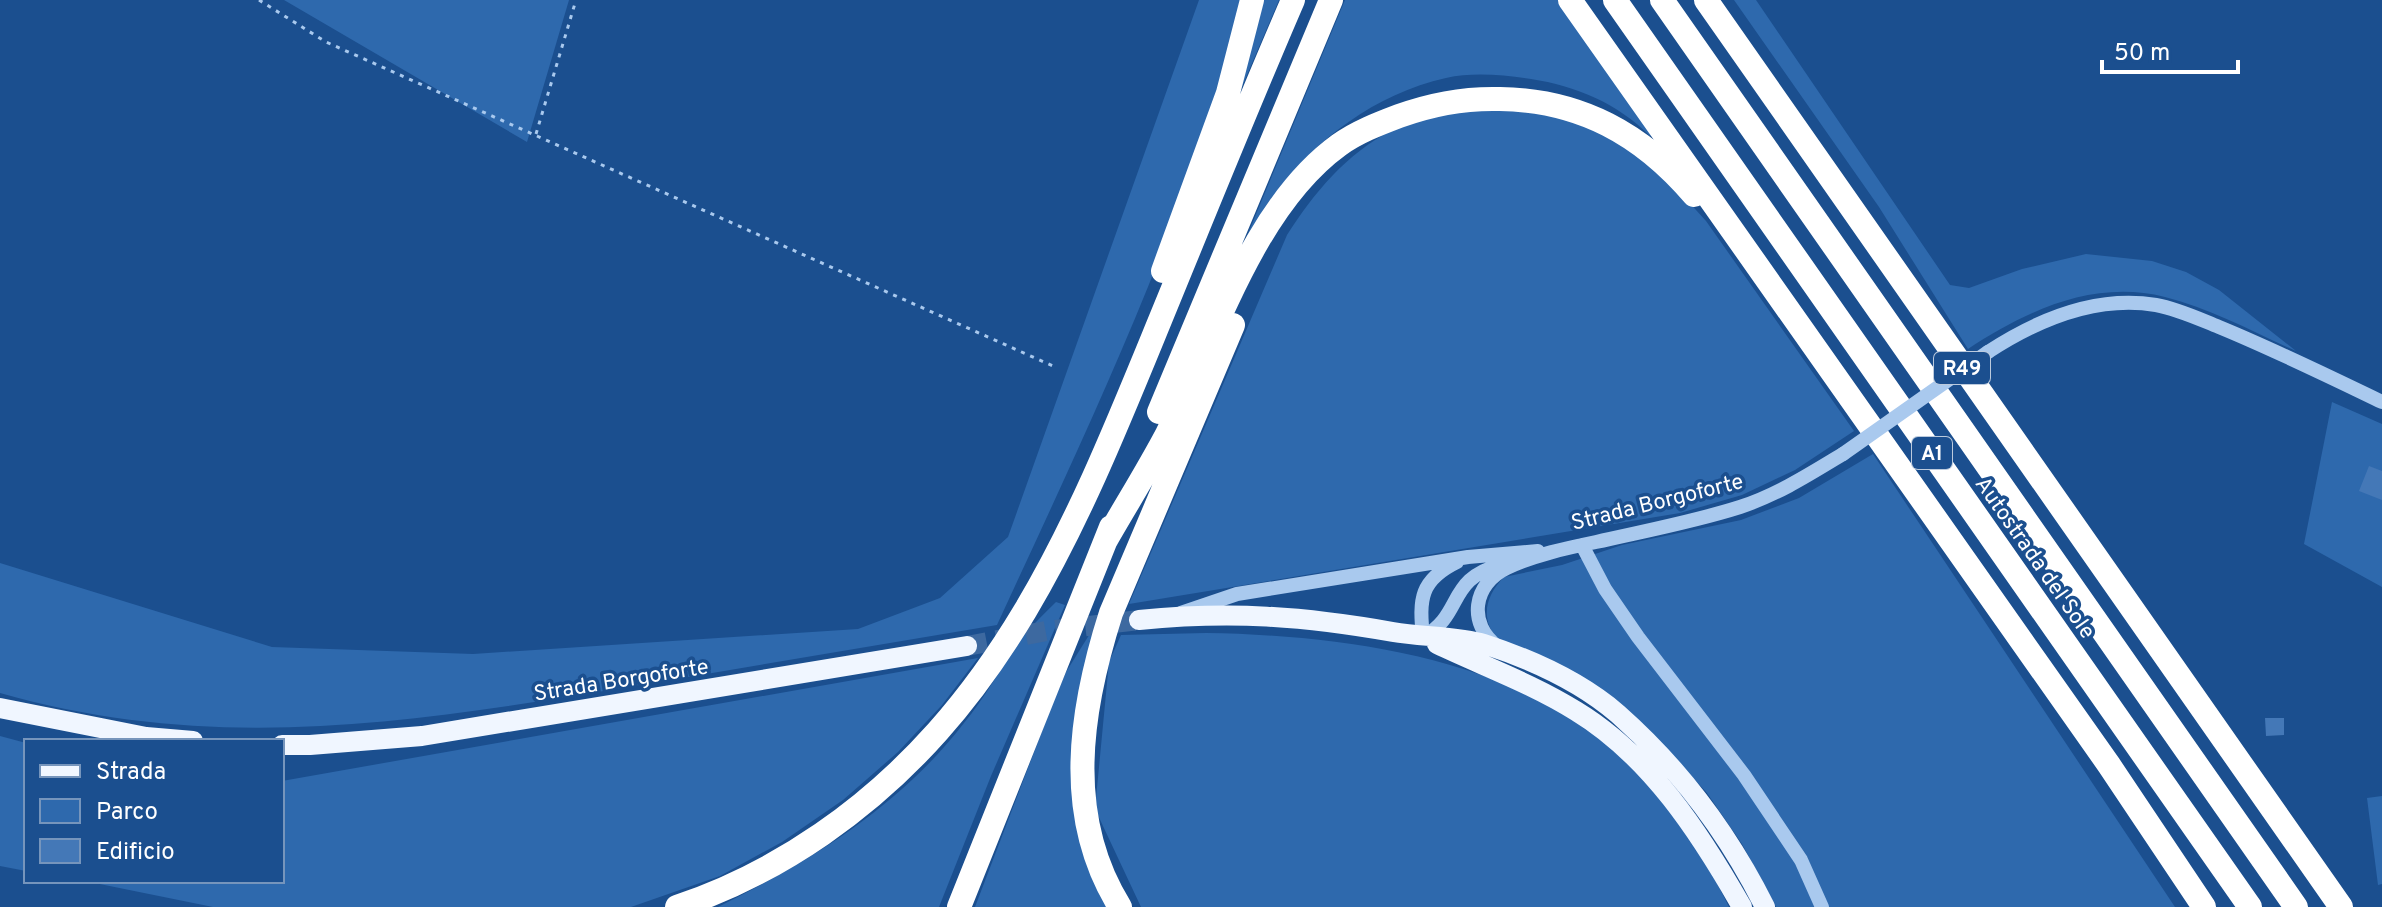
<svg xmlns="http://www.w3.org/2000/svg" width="2382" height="907" viewBox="0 0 2382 907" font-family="Overpass,sans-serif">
	<rect width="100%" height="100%" fill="#1b4f8f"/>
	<path fill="#2e69ad" d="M284 0H569L527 142Z
		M1199 0H1240C1234 27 1229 56 1221 82 1164 271 1079 447 997 625 876 645 755 666 634 686 415 722 218 755 0 693V563L272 647 473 654 858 629 940 598 1008 537Z
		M1264 0H1279L1238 96Z
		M1345 0H1559L1653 133 1650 136C1617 103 1576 86 1531 79 1504 75 1473 72 1446 78 1375 94 1316 139 1273 196 1261 211 1252 231 1242 248Z
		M1734 0H1756L1950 285 1969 288 2022 269 2086 254 2152 261 2186 272 2219 290 2296 351C2253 332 2210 308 2165 297 2093 279 2026 311 1968 349L1879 207Z
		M1483 109 1559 114 1622 142 1676 188 1706 221 1854 431 1795 470 1742 495 1680 513 1129 604 1287 235C1314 193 1346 154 1392 130 1419 116 1453 113 1483 109Z
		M2332 402 2382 424V587L2304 544Z
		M1873 454 2175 907H1776L1742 844 1707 793 1662 744 1498 640C1480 619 1485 596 1504 577L1562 565 1622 545 1741 520 1799 498Z
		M1056 602 1065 605 991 776 939 907H718C811 861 900 806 964 723 987 695 1004 662 1026 633 1035 622 1046 612 1056 602Z
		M1101 616 1078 700 1109 907H975L1052 705 1066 672Z
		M1206 633C1339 635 1504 656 1609 746 1659 789 1701 848 1729 907H1141L1095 809 1109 662 1121 635Z
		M978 658 942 705 898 752 843 800 782 842 720 876 631 907H213L85 881H282V781Z
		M0 736 26 743V871L0 866Z
		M2382 796V884L2378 885 2367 798Z"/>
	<path fill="#4478b7" d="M2369 466 2382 471V500L2359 491Z
		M2265 718H2284V735L2266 736Z"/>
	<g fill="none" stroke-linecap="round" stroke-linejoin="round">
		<path stroke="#3d69a0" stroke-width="20" stroke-dasharray="20 10" stroke-linecap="butt" d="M967 646 1046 631 1139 620"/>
		<path stroke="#a9c9ee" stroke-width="3" stroke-dasharray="4 6" stroke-linecap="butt" d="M259 0 326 42 1053 366
			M536 134 576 0"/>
		<path stroke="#a9c9ee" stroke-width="14" d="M1988 352C2037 320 2096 295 2156 305 2178 309 2199 319 2219 327 2275 350 2328 376 2382 402
			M1582 545 1605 589 1638 637 1744 775 1801 860 1822 907
			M1457 562C1420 580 1419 599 1423 637 1465 614 1445 578 1504 564
			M1181 613 1237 594 1468 557 1538 551
			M1498 647C1467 624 1473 584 1507 568 1534 555 1567 548 1596 542 1644 531 1693 522 1740 507 1777 495 1810 474 1843 454"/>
		<path stroke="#f0f6ff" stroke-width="20" d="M1139 620C1232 611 1302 616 1393 632 1421 637 1459 636 1484 644 1530 659 1581 682 1618 714 1679 768 1729 835 1765 907
			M1437 644C1483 666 1533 684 1576 711 1650 756 1700 833 1742 907
			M0 708 146 737 193 741
			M282 745H310L422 736 967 646"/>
		<path stroke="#fff" stroke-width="24" d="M1570 0 2109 765 2204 907
			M1615 0 2250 907
			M1662 0 2296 907
			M1706 0 2341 907
			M1163 271 1228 93 1252 0
			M1159 412 1331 0
			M1106 540C1126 505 1148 470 1167 434 1213 342 1252 208 1339 145 1357 132 1378 124 1399 116 1432 104 1465 98 1500 99 1580 100 1642 134 1694 195
			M677 907C728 890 777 865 822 834 1000 711 1075 528 1154 335 1200 223 1245 111 1293 0
			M959 907 1111 527
			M1120 907C1063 816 1080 710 1111 613L1233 325"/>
		<path stroke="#a9c9ee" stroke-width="14" d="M1843 454 1988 352"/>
	</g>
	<g text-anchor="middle" stroke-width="7" stroke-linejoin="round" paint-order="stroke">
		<g fill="#1b4f8f" stroke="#bbcadd" stroke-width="2">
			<rect x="1934" y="352" width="56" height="32" rx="6"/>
			<rect x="1912" y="437" width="40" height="32" rx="6"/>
		</g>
		<g font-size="20" font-weight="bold" fill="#fff">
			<text x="1962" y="375">R49</text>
			<text x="1932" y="460">A1</text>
		</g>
		<g font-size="22" fill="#fff" stroke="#1b4f8f">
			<text transform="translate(1657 501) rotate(-14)" y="8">Strada Borgoforte</text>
			<text transform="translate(2036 557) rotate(55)" y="8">Autostrada del Sole</text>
			<text transform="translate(621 679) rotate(-9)" y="8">Strada Borgoforte</text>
		</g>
	</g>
	<rect x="24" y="739" width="260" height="144" fill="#1b4f8f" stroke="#7695bc" stroke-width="2"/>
	<rect x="40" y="765" width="40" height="12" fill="#f0f6ff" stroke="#7695bc" stroke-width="2"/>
	<text x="96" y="779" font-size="24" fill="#ffffff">Strada</text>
	<rect x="40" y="799" width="40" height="24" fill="#2e69ad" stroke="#7695bc" stroke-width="2"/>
	<text x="96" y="819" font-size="24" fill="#ffffff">Parco</text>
	<rect x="40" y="839" width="40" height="24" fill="#4478b7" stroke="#7695bc" stroke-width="2"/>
	<text x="96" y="859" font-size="24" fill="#ffffff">Edificio</text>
	<path d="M2102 60v12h136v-12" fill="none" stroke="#ffffff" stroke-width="4"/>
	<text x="2114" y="60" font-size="24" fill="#ffffff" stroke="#1b4f8f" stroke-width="6" paint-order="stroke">50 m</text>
</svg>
